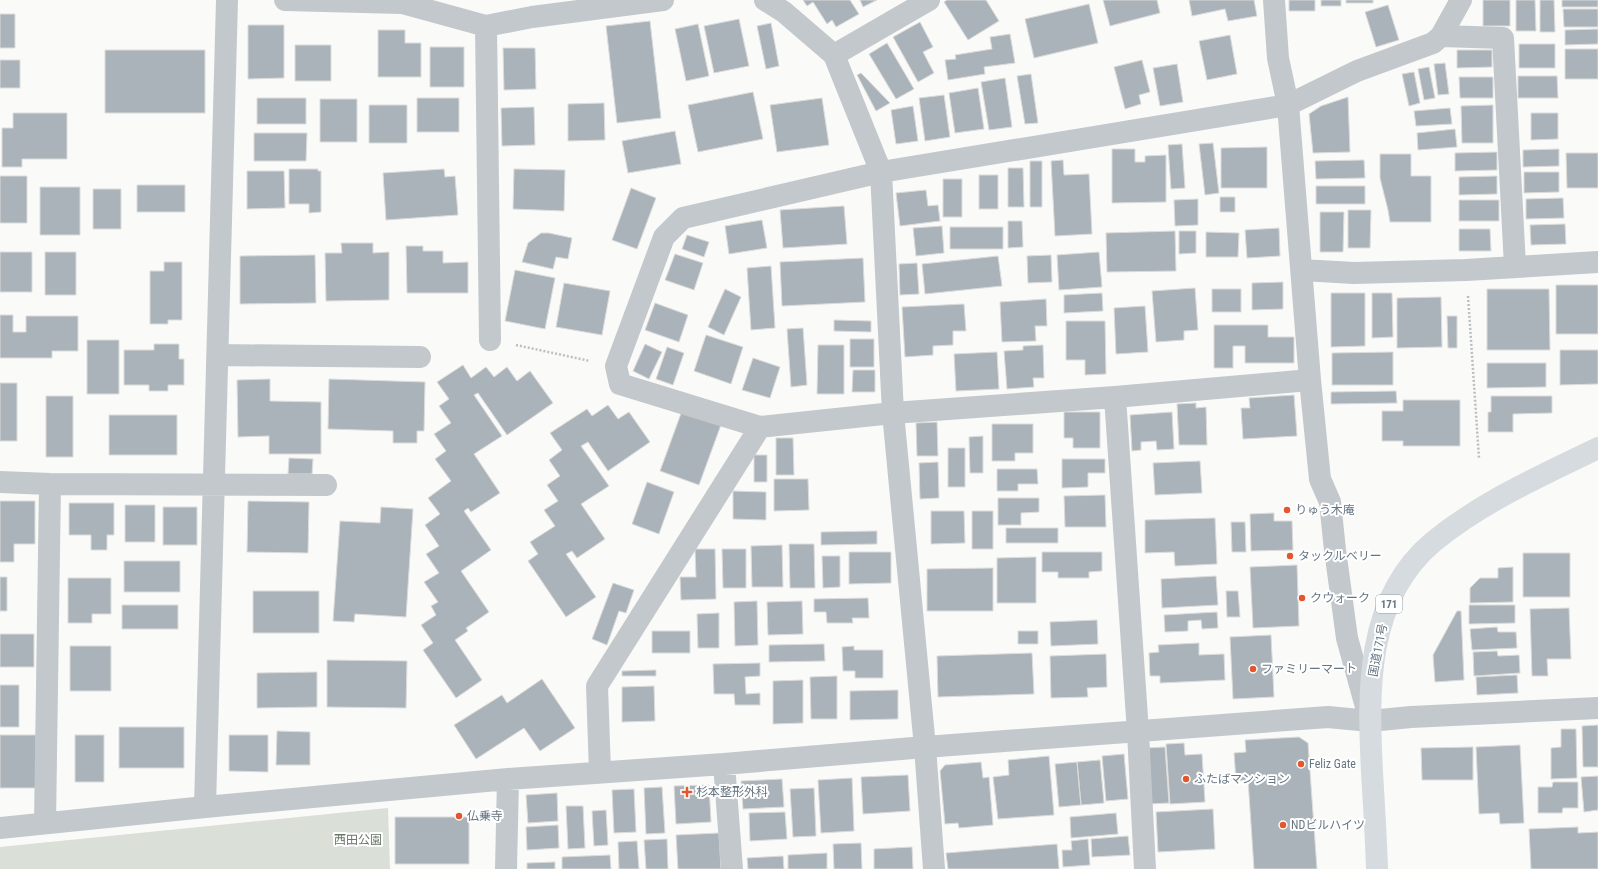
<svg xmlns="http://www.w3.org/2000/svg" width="1598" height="869" viewBox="0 0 1598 869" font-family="'Roboto Condensed','Noto Sans JP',sans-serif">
	<rect width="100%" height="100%" fill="#fafaf8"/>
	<path fill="#dadfd7" d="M388 808 390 869H0V847Z"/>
	<path fill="#aab3b9" stroke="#dcdcda" d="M803 0H850L859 14 836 27 832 20 827 24 813 2 807 6Z
		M860 0H877L863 7Z
		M947 0H986L999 21 968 40 944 2Z
		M1103 0H1157L1160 13 1110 26Z
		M1189 0H1254L1257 16 1228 21 1225 9 1192 16Z
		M1289 0H1315V11H1289Z
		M1321 0H1341V6H1321Z
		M1346 0H1373V3H1346Z
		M1483 0H1510V26H1483Z
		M1516 0H1535L1536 31H1516Z
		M1540 0H1554L1555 32H1540Z
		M1562 0H1598V7H1562Z
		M1089 4 1098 43 1034 58 1025 19Z
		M1388 5 1399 40 1376 47 1365 12Z
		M1563 9H1598V27H1564Z
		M0 14H15V48H0Z
		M739 19 749 66 714 73 704 26Z
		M650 21 661 118 617 123 606 26Z
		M920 22 933 47 923 52 934 73 918 82 893 37Z
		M771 23 779 66 766 69 757 26Z
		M698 24 709 76 686 81 675 29Z
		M248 25H284V78L248 79Z
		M1598 29V44L1565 45V30Z
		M378 30H405V43H421V77H378Z
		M1010 34 1015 63 984 67 985 74 948 80 945 60 956 59 955 55 992 49 990 37Z
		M1230 35 1237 74 1207 80 1199 41Z
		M887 43 914 89 896 99 869 54Z
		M1519 44H1555V68H1519Z
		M295 45H331V81H295Z
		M430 47H464V87H430Z
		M503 48H535L536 89 504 90Z
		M1565 49H1598V79H1565Z
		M105 50H205V113H105Z
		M1457 50H1492V67L1457 68Z
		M0 60H20V88H0Z
		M1142 60 1150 92 1139 95 1141 104 1125 109 1114 67Z
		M1445 63 1449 94 1438 95 1434 64Z
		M1177 64 1183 102 1160 106 1153 68Z
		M1429 67 1435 98 1424 100 1418 69Z
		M1414 72 1420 103 1409 106 1402 74Z
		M861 73 890 103 876 111 857 75Z
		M1031 74 1038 123 1025 124 1017 76Z
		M1518 76H1557L1558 98H1518Z
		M1459 77H1493V98H1460Z
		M1005 78 1012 127 989 130 981 82Z
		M978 88 984 129 955 133 949 93Z
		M753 92 763 139 698 152 688 105Z
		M944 95 950 137 925 141 919 98Z
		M1348 97 1350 152 1313 153 1309 114 1321 106Z
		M257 98H306V124H257Z
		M417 98H459V132H417Z
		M822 98 829 145 777 152 770 105Z
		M320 99H357V142H320Z
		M604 103 605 140 568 141V104Z
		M369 105H407V143H369Z
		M1493 105V143H1462L1461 106Z
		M913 106 918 141 896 144 891 110Z
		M534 107 535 145 502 146 501 108Z
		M1450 108 1452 124 1416 126 1414 111Z
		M13 113H67V159H22V167H2V128H13Z
		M1531 113H1558V139L1531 140Z
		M1455 129 1457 147 1418 150 1417 133Z
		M675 131 681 164 628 173 622 141Z
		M254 133H307L306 161H254Z
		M1213 143 1219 193 1205 195 1199 144Z
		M1182 144 1185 188 1171 189 1168 145Z
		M1267 147V188H1221V148Z
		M1112 149H1135V162H1145V156L1166 155V202L1112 203Z
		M1559 149V166L1523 167V150Z
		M1497 152V170L1455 171V153Z
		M1566 153H1598V188H1567Z
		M1380 154H1411V176H1431V222H1390L1388 210 1380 178Z
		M1063 160 1064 175 1089 174 1092 234 1055 236 1051 161Z
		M1364 160 1365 178 1316 179 1315 161Z
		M1030 161H1042V207H1030Z
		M1008 168H1023L1024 207H1008Z
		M289 169H318V171H321V212L309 213V204H289Z
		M444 169 445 177 455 176 458 215 386 220 383 173Z
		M514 169 565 170 564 211 513 209Z
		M247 171H284L285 208 247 209Z
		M1524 172H1559V192L1524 193Z
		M979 175H998V209H979Z
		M0 176H27V223H0Z
		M1497 176V194L1459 195V177Z
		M943 179H962V217H943Z
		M137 185H185V212H137Z
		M1316 186H1365V204H1316Z
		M40 187H80V235H40Z
		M631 188 656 198 637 249 612 240Z
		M93 189H121V229H93Z
		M926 190 928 206 938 205 940 221 900 226 896 193Z
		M1220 197H1235V212H1220Z
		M1563 198 1564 218 1526 219V199Z
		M1198 199V225L1175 226 1174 200Z
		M1459 200H1499V221H1459Z
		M844 206 847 244 783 248 780 210Z
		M1348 210H1371L1370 248H1348Z
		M1320 212H1344L1343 252H1320Z
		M762 220 767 248 729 254 725 226Z
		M1008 221H1022L1023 247 1008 248Z
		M1565 224 1566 244 1531 245 1530 225Z
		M942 226 944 253 916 256 913 228Z
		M950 227H1003V249H950Z
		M1279 228 1280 256 1247 258 1245 230Z
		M1459 229H1490L1491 251H1459Z
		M1175 231 1176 271 1107 272 1106 233Z
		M1179 231H1196V253L1179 254Z
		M1206 232 1239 233 1238 257H1206Z
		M541 233H549L572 238 568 259 556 257 553 269 522 262 528 243Z
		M687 235 709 242 704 257 682 249Z
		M341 243H373V253L389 252V300L326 301 325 253H342Z
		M406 246H423V251H443V263L468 262V293H407Z
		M0 252H32V292H0Z
		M45 252H76V295H45Z
		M1099 252 1102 287 1059 290 1057 255Z
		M675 254 703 263 694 290 665 280Z
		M315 255 316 303 240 304V256Z
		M1051 255 1052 282 1028 283 1027 256Z
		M998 256 1002 286 925 294 922 264Z
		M863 258 865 302 782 306 780 262Z
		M164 262H182V320H168V324H150V271H164Z
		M917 263 919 294 900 295 899 264Z
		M771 266 775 328 751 330 747 268Z
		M515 270 555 278 545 329 505 321Z
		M1283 282V309L1252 310V283Z
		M564 283 610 291 602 335 556 327Z
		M1556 285H1598V334H1556Z
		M1195 288 1198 330 1184 331V340L1156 342 1152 291Z
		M725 289 741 297 724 335 708 327Z
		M1212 289H1241V312H1212Z
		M1487 289H1549L1550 350H1487Z
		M1102 293 1103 311 1064 313V295Z
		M1331 293H1365V346L1331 347Z
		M1372 293H1392L1393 337 1372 338Z
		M1441 297 1442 347 1397 348V298Z
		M1046 299 1047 326H1035L1036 341 1002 342 1000 302Z
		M655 303 688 315 679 342 645 330Z
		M964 304 966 331H953V345L933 346V355L905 357 902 307Z
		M1145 306 1148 352 1116 354 1114 308Z
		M0 315H13V332H26V316H78V351H52V358H0Z
		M1447 316H1457V348H1448Z
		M834 320 871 321V332L834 331Z
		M1066 321H1105L1106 374 1085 375V360H1066Z
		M1214 325H1268V337H1294V363H1245V346H1233V368H1214Z
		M803 328 807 385 791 387 787 329Z
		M706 335 743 347 731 384 694 371Z
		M850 339H874V367H850Z
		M87 340H119V394H87Z
		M154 344H179V359H184V385H168V391H149V385H124V350H154Z
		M645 344 662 352 649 379 633 371Z
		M818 345H844V394H817Z
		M1043 345 1044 378H1033L1034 387 1007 389 1004 351 1023 350V346Z
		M667 347 684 353 673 385 656 379Z
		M1560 350H1598V384L1560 385Z
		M997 352 999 389 956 391 954 354Z
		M1393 352V385H1332V353Z
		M753 358 780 367 770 398 742 390Z
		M1487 363H1546V387L1487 388Z
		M463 365 471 378 486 367 494 377 507 367 517 381 530 371 553 403 507 435 478 393 474 395 502 436 474 454 500 493 471 512 468 508 464 511 491 550 461 571 489 612 466 628 468 631 455 640 482 680 456 698 423 650 433 643 421 625 436 615 431 606 438 602 424 582 439 573 426 554 439 546 425 525 440 514 428 498 451 481 435 459 446 451 434 434 451 423 439 406 449 399 437 382Z
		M853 370H875V392H852Z
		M270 379V401L321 402V454H269V436L238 437 237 380Z
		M329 379 425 382 424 431H417V443H393V431L328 429Z
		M0 383H17V441H0Z
		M1396 391 1397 403 1331 404V392Z
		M1294 395 1297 436 1243 439 1241 408H1250L1249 398Z
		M46 396H73V457H46Z
		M1491 396H1552V413L1513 414V432H1488V412H1491Z
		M1403 400H1460V446H1403V441H1382V411H1403Z
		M1196 403V408L1206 407 1207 445H1179L1177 404Z
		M608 405 618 419 629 412 650 442 608 471 588 442 581 446 609 486 581 504 605 539 577 558 572 551 566 554 596 597 566 617 528 561 538 554 530 542 555 526 544 510 558 501 547 485 560 476 549 460 562 450 550 433 587 409 592 416Z
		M683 408 722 422 699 485 660 471Z
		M1064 412H1100V448H1073V438H1064Z
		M1172 412 1174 449 1157 450 1156 441 1141 442V450L1132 451 1130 415Z
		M109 415H177V455H109Z
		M937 422 938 456H917L916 423Z
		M992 424H1033V453H1015V461H992Z
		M983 436V473H970L969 437Z
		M776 438H793L794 475H776Z
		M948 448H965V487H948Z
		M754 455H767V482H754Z
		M289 458 313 459 312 474H288Z
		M1062 459H1105V473H1088V487L1062 488Z
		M1200 461 1202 493 1155 495 1153 463Z
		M938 462 939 498 920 499 919 463Z
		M997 469H1037L1038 484H1018V491H997Z
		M774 479H808L809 510 774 511Z
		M647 482 674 492 659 534 632 524Z
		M733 491 766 492V520L733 519Z
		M1105 495 1106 527H1065L1064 496Z
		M998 498H1039V512L1021 513V525H998Z
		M0 501H35V544H14V562H0Z
		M248 501 309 502 308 553 247 552Z
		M69 503H114V535H107V550H91V535H69Z
		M125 505H155V542H125Z
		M163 507H197V545H163Z
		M381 507 413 509 406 617 355 614 354 622 333 621 340 521 380 523Z
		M931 511H964L965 543 931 544Z
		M972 511H993V549H972Z
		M1274 513V521H1292L1293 550 1251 551 1250 514Z
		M1215 518 1217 564 1175 566 1174 552 1145 553V520Z
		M1231 522H1245L1246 552H1232Z
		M1006 528H1058V543H1006Z
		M877 531V544L821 545V532Z
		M789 544H814L815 588H790Z
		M782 545 783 587H752L751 546Z
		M695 549H715L716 599 681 600 680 577H696Z
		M722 549H746V588H723Z
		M849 552H891V583L849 584Z
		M1042 552H1102V571L1089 572V578H1058V572H1042Z
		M1523 553H1570V597H1523Z
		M822 556H840V587L823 588Z
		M1036 557V603H997V558Z
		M124 561H180V592H124Z
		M1297 565 1299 626 1253 628 1250 567Z
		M1513 567V602L1470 603V588L1480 578H1498V568Z
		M993 568V611H927V569Z
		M1216 576 1218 605 1162 608 1161 579Z
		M0 577H7V611H0Z
		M68 578H111V614H92V623H68Z
		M613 583 634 590 626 613 619 611 607 645 592 639Z
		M253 591H319V633H253Z
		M1226 591H1238L1240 617H1227Z
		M868 598 869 618H852L853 623H827L826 612H814V599Z
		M757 601 758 645 735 646 734 602Z
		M802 601 803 634 768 635 767 602Z
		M122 605H178V629H122Z
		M1469 605H1515V623L1469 624Z
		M1569 608 1571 659H1547L1548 676H1532L1530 609Z
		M1457 611H1461L1464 680 1435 682 1433 655Z
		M1217 612 1218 628 1202 629 1201 620 1188 621V631L1165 632 1164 615Z
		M719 613V648H698L697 614Z
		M1097 620 1098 644 1051 646 1050 622Z
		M1497 627 1498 632H1516L1517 648 1472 650 1470 629Z
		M652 631H690V653H652Z
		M1018 631H1038V644H1018Z
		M0 634H34V667H0Z
		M1271 635 1274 697 1233 699 1230 637Z
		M1199 643V655L1224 654 1225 680 1160 683V676H1150L1149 653 1159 652 1158 645Z
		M824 644 825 661 769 662V645Z
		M70 646H111V691H70Z
		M854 646V650H883V678H855V671H843L842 647Z
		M1497 651 1498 656 1519 655 1520 673 1474 676 1473 652Z
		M1032 653 1034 694 938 697 937 656Z
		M1106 654 1107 687 1087 688 1088 697 1051 698 1050 656Z
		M327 660 407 661 406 708 327 707Z
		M760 663V676L745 677 746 694 760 693V705H735L734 694H714L713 664Z
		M656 670V676H622V671Z
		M317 672V707L257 708V673Z
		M1517 675 1518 693 1477 695 1476 677Z
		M837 676V719H811L810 677Z
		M542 679 575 728 540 751 524 728 476 759 454 725 502 695 507 703Z
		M803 680V723L773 724V681Z
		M0 685H19V727H0Z
		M654 686 655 721 622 722V687Z
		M898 690V719L850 720V691Z
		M1598 725V767H1583L1582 726Z
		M119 727H184V768H119Z
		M1561 729H1576L1577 778 1551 779V748L1561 747Z
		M277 731 310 732V765H276Z
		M0 735H36V788H0Z
		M75 735H104V782H75Z
		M229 735H268V772L229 771Z
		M1299 737 1308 743 1317 869H1254L1248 780 1236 781 1234 753 1246 752 1245 740Z
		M1184 743 1185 755 1202 754 1205 802 1170 804 1166 744Z
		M1520 745 1524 823 1500 824 1499 813 1479 814 1476 747Z
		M1165 747 1169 803 1149 804 1145 748Z
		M1473 747V780H1422L1421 748Z
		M1124 754 1128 799 1106 801 1102 756Z
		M1049 756 1054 815 998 819 993 777 1009 775 1008 760Z
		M1100 760 1104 803 1081 805 1077 762Z
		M981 762 983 778 989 777 993 825 959 828 958 823 945 824 940 771 945 765Z
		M1077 762 1081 805 1059 807 1055 764Z
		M908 775 910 811 863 814 861 777Z
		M1598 776V810L1584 812 1581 777Z
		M852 778 854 831 821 833 818 780Z
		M782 779 784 807 743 809 741 781Z
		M1553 782H1578V808H1563L1562 813H1538V787H1552Z
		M709 785 711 822 676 824 674 786Z
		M662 787 665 833 646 834 644 788Z
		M814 788 816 836 793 837 790 789Z
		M634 789 636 832 614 833 612 790Z
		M557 793 558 821 528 823 526 795Z
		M566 806H583L585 848 568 849Z
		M1213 809 1215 849 1158 852 1156 812Z
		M606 810 608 845 594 846 592 811Z
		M785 812 787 839 750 841 749 813Z
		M1116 813 1118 834 1071 838 1070 817Z
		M395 817H469V864H395Z
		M558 825 559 848 527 850 526 827Z
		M1578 827V833L1598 832V869H1531L1529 829Z
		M719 833 721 869H678L676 835Z
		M1128 836 1130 855 1092 857 1091 839Z
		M667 839 668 869H646L644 840Z
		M1088 839 1090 865 1063 867 1062 850H1072L1071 841Z
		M637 841 639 869H619L618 842Z
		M861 843 862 869H834L833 844Z
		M1057 844 1059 869H948L946 853Z
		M912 847 913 869H874V849Z
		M827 853V869H788V855Z
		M610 855 611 869H562V857Z
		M783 856 784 869H748L747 858Z
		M555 862V869H527V863Z"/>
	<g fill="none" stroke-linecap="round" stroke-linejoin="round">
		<path stroke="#bbbfc2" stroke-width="2.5" stroke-dasharray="2 2" stroke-linecap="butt" d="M1468 296 1479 458
			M516 345 590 361"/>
		<path stroke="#c3c8cc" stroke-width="22" d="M285 0 402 3 486 26 532 17 663 0
			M765 0 784 12 834 55 881 172 893 413 925 747 934 869
			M1274 0 1278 58 1288 105 1310 380 1320 479 1330 502 1335 550 1347 638 1368 714
			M486 26 490 340
			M1441 36 1503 38 1515 266
			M834 55 929 0
			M1302 270 1354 273 1466 270 1598 262
			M218 355 420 357
			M1115 397 1138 732 1145 869
			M760 427 620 384 616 366 664 237 683 218 881 172 1288 105 1357 71 1433 43 1441 36 1461 0
			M0 482 50 484 326 485
			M724 764 732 869
			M600 772 597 686 760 427 893 413 1115 397 1310 380
			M205 807 227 0
			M45 823 50 484
			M0 828 205 807 508 779 724 764 925 747 1328 717 1370 721 1411 717 1598 708
			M506 869 508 779"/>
		<path stroke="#d6dbdf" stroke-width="22" d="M1377 869C1376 837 1374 805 1372 772 1368 692 1365 599 1433 542 1483 501 1541 476 1598 448"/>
	</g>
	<g fill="#e4572e" stroke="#fff" stroke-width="1.5">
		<circle cx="1287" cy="510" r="4"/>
		<circle cx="1290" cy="556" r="4"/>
		<circle cx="1302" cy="598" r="4"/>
		<circle cx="1253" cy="669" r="4"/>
		<circle cx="1301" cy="764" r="4"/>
		<circle cx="1186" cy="779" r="4"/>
		<path d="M685 786h4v4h4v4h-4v4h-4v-4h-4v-4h4z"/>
		<circle cx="459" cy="816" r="4"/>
		<circle cx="1283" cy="825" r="4"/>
	</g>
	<g text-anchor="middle" stroke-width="4" stroke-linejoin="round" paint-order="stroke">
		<rect fill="#fff" stroke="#939fa8" stroke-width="1" x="1376" y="595" width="26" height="18" rx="3"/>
		<g font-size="11" font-weight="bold" fill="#657683">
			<text x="1389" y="608">171</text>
		</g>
		<g font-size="12" fill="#657683" stroke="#fff" text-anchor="start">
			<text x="1295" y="514">りゅう木庵</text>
			<text x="1298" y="560">タックルベリー</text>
			<text x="1310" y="602">クウォーク</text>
			<text x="1261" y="673">ファミリーマート</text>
			<text x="1309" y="768">Feliz Gate</text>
			<text x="1194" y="783">ふたばマンション</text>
			<text x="696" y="796">杉本整形外科</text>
			<text x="467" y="820">仏乗寺</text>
			<text x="1291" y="829">NDビルハイツ</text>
		</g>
		<g font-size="12" fill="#657683" stroke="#fff">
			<text transform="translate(1378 650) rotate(-79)" y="4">国道171号</text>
		</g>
		<g font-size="12" fill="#687a64" stroke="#fff">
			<text x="358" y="844">西田公園</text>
		</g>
	</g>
</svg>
